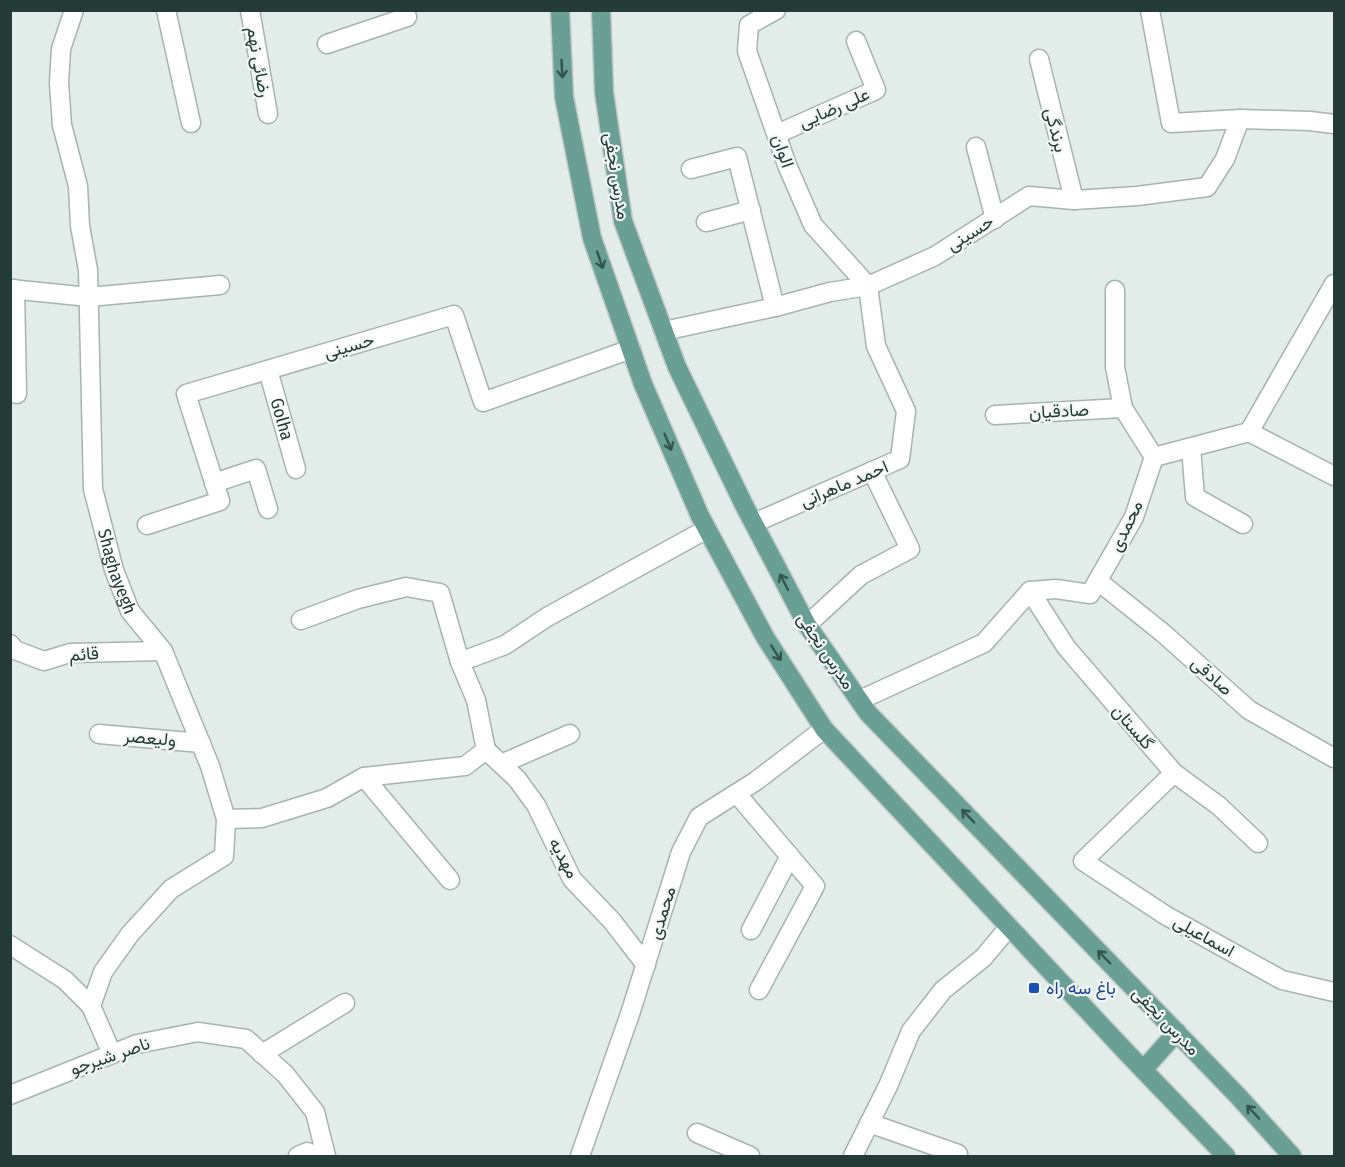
<svg xmlns="http://www.w3.org/2000/svg" width="1345" height="1167" viewBox="0 0 1345 1167" font-family="'Fira Sans Condensed',Vazirmatn,sans-serif">
	<rect width="100%" height="100%" fill="#e2ece8"/>
	<g fill="none" stroke-linecap="round" stroke-linejoin="round">
		<defs>
			<g id="minor">
				<path id="s1" d="M74 10 61 49 59 83 62 125 78 186 80 226 88 270 93 489 114 570 130 611 163 651 210 766 226 819 224 856 171 889 130 934 103 972 91 1006 112 1054"/>
				<path d="M166 10 191 123"/>
				<path d="M250 10 268 114"/>
				<path d="M1150 10 1171 123 1240 119"/>
				<path d="M327 44 407 17 404 10"/>
				<path d="M1039 59 1074 200"/>
				<path d="M777 134 876 90 856 41"/>
				<path d="M976 147 995 219"/>
				<path d="M691 169 737 157 775 307"/>
				<path d="M706 222 751 210"/>
				<path d="M10 289 89 297 220 285"/>
				<path d="M15 289 17 394"/>
				<path d="M1115 290V367L1123 408 1154 457"/>
				<path d="M664 331 775 307 830 292 868 286 935 256 1029 196 1074 200 1137 196 1207 187 1225 159 1240 119 1310 121 1334 124"/>
				<path id="s2" d="M268 370 296 469"/>
				<path d="M995 415 1123 408"/>
				<path d="M1249 432 1334 476"/>
				<path d="M1191 448 1195 497 1243 524"/>
				<path d="M214 483 256 469 268 509"/>
				<path d="M754 523 900 459 906 411 876 346 868 286 813 225 787 165 747 51 749 25 776 10"/>
				<path d="M147 525 220 501 186 394 454 315 483 402 631 349"/>
				<path d="M1098 581 1163 633 1249 710 1334 758"/>
				<path d="M1030 591 1066 647 1174 773 1219 806 1258 843"/>
				<path d="M807 625 861 575 910 549 872 471"/>
				<path d="M10 644 15 650 44 661 70 653 163 651"/>
				<path d="M460 662 505 645 547 617 707 529"/>
				<path d="M860 700 984 643 1030 591 1056 589 1090 594 1134 517 1154 457 1249 432 1334 284"/>
				<path d="M99 734 201 743"/>
				<path d="M486 750 517 779 536 805 572 879 612 921 646 965"/>
				<path d="M501 764 570 734"/>
				<path d="M1174 773 1083 861 1165 915 1282 980 1334 992"/>
				<path d="M364 777 450 880"/>
				<path d="M737 794 815 886 759 990"/>
				<path d="M226 819 262 818 327 798 364 777 465 766 486 750 476 700 460 662 440 593 406 587 358 599 301 620"/>
				<path d="M751 930 790 856"/>
				<path d="M10 945 65 980 91 1006"/>
				<path d="M262 1054 345 1003"/>
				<path d="M10 1095 137 1044 198 1032 246 1039 285 1074 315 1112 326 1156"/>
				<path d="M869 1123 958 1154"/>
				<path d="M697 1133 750 1156"/>
				<path d="M298 1156 307 1152 318 1156"/>
				<path d="M580 1156 630 1014 681 852 699 817 756 781 824 729"/>
				<path d="M853 1156 888 1086 911 1031 943 990 983 958 1009 927"/>
			</g>
			<path id="major" d="M560 10 564 97 592 238 643 384 700 516 765 637 824 729 1128 1054 1226 1156
				M601 10 604 92 623 221 677 367 744 505 807 625 868 713 1238 1096 1292 1156
				M1143 1070 1177 1032"/>
		</defs>
		<use href="#minor" stroke="#a5b4af" stroke-width="21"/>
		<use href="#major" stroke="#c1c8c7" stroke-width="21"/>
		<use href="#minor" stroke="#fff" stroke-width="18"/>
		<use href="#major" stroke="#699f94" stroke-width="18"/>
	</g>
	<defs><path id="oneway-shaft" d="M-6 0H5M1.5-3L5.5 0L1.5 3" fill="none" stroke-width="1.6" stroke-linecap="round" stroke-linejoin="round" transform="scale(1.5)"/></defs>
	<g stroke="#34554e">
		<use href="#oneway-shaft" transform="translate(562 69) rotate(87)"/>
		<use href="#oneway-shaft" transform="translate(600 260) rotate(71)"/>
		<use href="#oneway-shaft" transform="translate(668 442) rotate(67)"/>
		<use href="#oneway-shaft" transform="translate(784 582) rotate(-117)"/>
		<use href="#oneway-shaft" transform="translate(776 653) rotate(57)"/>
		<use href="#oneway-shaft" transform="translate(968 816) rotate(-134)"/>
		<use href="#oneway-shaft" transform="translate(1104 957) rotate(-134)"/>
		<use href="#oneway-shaft" transform="translate(1253 1112) rotate(-133)"/>
	</g>
	<rect fill="#1a4fb4" stroke="#f3f8f6" stroke-width="2" x="1028" y="982" width="12" height="12" rx="3"/>
	<g text-anchor="middle" stroke-width="4.5" stroke-linejoin="round" paint-order="stroke">
		<g font-size="18" fill="#233c37" stroke="#f3f8f6">
			<text transform="translate(259 62) rotate(80)" y="6">رضائی نهم</text>
			<text transform="translate(834 108) rotate(-24)" y="6">علی رضایی</text>
			<text transform="translate(1056 130) rotate(76)" y="6">برندگی</text>
			<text transform="translate(783 151) rotate(71)" y="6">الوان</text>
			<text transform="translate(617 176) rotate(81)" y="6">مدرس نجفی</text>
			<text transform="translate(970 233) rotate(-32)" y="6">حسینی</text>
			<text transform="translate(349 346) rotate(-16)" y="6">حسینی</text>
			<text transform="translate(1059 411) rotate(-3)" y="6">صادقیان</text>
			<text dy="6" stroke="none"><textPath href="#s2" startOffset="51">Golha</textPath></text>
			<text transform="translate(844 484) rotate(-23)" y="6">احمد ماهرانی</text>
			<text transform="translate(1126 526) rotate(-64)" y="6">محمدی</text>
			<text dy="6" stroke="none"><textPath href="#s1" startOffset="570">Shaghayegh</textPath></text>
			<text transform="translate(826 651) rotate(56)" y="6">مدرس نجفی</text>
			<text transform="translate(84 654) rotate(-4)" y="6">قائم</text>
			<text transform="translate(1212 676) rotate(42)" y="6">صادقی</text>
			<text transform="translate(1133 727) rotate(49)" y="6">گلستان</text>
			<text transform="translate(150 738) rotate(5)" y="6">ولیعصر</text>
			<text transform="translate(564 858) rotate(62)" y="6">مهدیه</text>
			<text transform="translate(662 913) rotate(-73)" y="6">محمدی</text>
			<text transform="translate(1204 936) rotate(29)" y="6">اسماعیلی</text>
			<text transform="translate(1166 1021) rotate(46)" y="6">مدرس نجفی</text>
			<text transform="translate(110 1056) rotate(-19)" y="6">ناصر شیرجو</text>
		</g>
		<g font-size="18" fill="#164399" stroke="#f3f8f6" text-anchor="start">
			<text x="1046" y="994">باغ سه راه</text>
		</g>
	</g>
	<rect width="1345" height="1167" fill="none" stroke="#233c37" stroke-width="24"/>
</svg>
